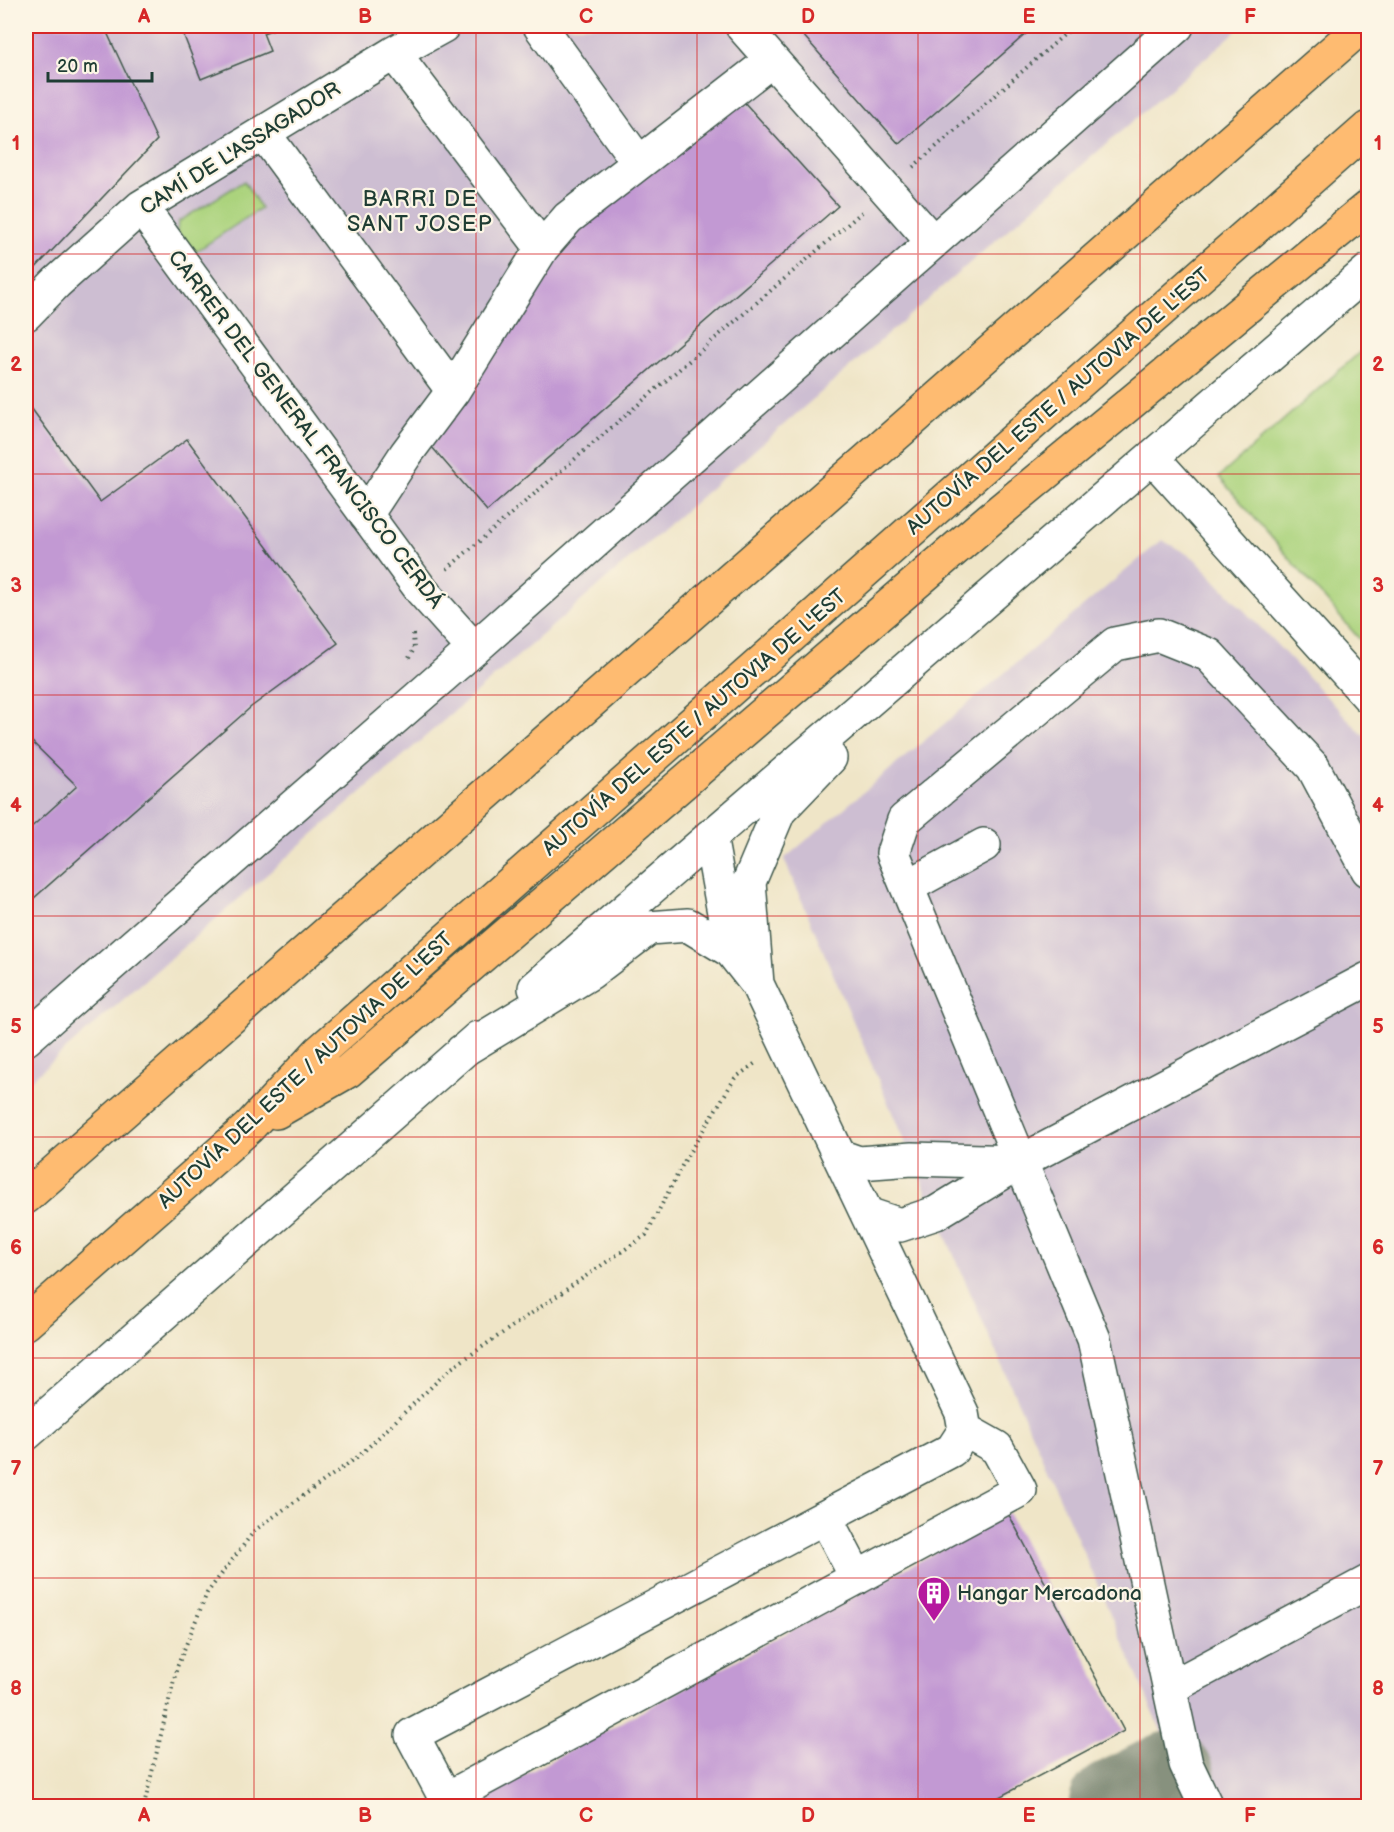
<svg xmlns="http://www.w3.org/2000/svg" width="1394" height="1832" viewBox="0 0 1394 1832" font-family="'Balsamiq Sans',sans-serif">
	<rect width="100%" height="100%" fill="#fcf5e5"/>
	<filter id="ink" filterUnits="userSpaceOnUse"><feTurbulence type="fractalNoise" baseFrequency=".0167" numOctaves="2"/><feDisplacementMap in="SourceGraphic" scale="12" xChannelSelector="R" yChannelSelector="G"/><feConvolveMatrix kernelMatrix="1 2 1 2 8 2 1 2 1" color-interpolation-filters="sRGB"/></filter>
	<filter id="wash" filterUnits="userSpaceOnUse"><feTurbulence type="fractalNoise" baseFrequency=".008" numOctaves="4" result="noise"/><feDisplacementMap in="SourceGraphic" scale="24" xChannelSelector="R" yChannelSelector="G"/><feGaussianBlur stdDeviation="1.35" result="paint"/><feColorMatrix in="noise" values="0 0 0 0 0 0 0 0 0 0 0 0 0 0 0 0 0 1.4 0 .05"/><feComposite in="paint" operator="in"/></filter>
	<g filter="url(#wash)">
		<rect width="100%" height="100%" fill="#efe5c7"/>
		<path fill="#cdbed2" d="M26 26H1242L26 1084Z
			M1162 540 1194 558 1366 738 1368 743V1806H1194L912 1159 784 859Z"/>
		<path fill="#abd37d" stroke="#658858" stroke-width="1.5" d="M244 181 261 208 195 252 177 232 178 222Z
			M1368 345V649L1219 477Z"/>
		<g fill="none" stroke-linecap="round" stroke-linejoin="round">
			<path stroke="#87917e" stroke-width="93" d="M1115 1806 1169 1778"/>
		</g>
		<g id="blocks">
			<path fill="#c299d3" d="M26 26H104L157 140 26 278Z
				M180 26H282L263 33 270 51 201 79Z
				M795 26H1035L899 144Z
				M744 102 838 206 487 511 431 446 569 231Z
				M26 401 100 502 187 439 338 643 251 707 26 905V832L77 786 26 736Z
				M1008 1513 1124 1731 982 1806H467Z"/>
		</g>
	</g>
	<g filter="url(#ink)">
		<use href="#blocks" fill-opacity="0" stroke="#3e564a" stroke-width="1.5"/>
		<g fill="none" stroke-linecap="round" stroke-linejoin="round">
			<defs>
				<path id="minor" d="M540 26 639 163
					M742 26 932 241
					M394 53 542 248
					M264 134 453 391
					M141 207 422 591 474 649
					M26 314 56 283 141 207 394 53 443 26
					M1152 457 1368 696
					M366 515 406 454 453 391 542 248 568 218 772 60
					M710 836 731 951
					M907 887 984 845
					M757 984 749 882 779 811 830 758
					M535 988 1368 271
					M26 1039 474 649 1177 26
					M462 1051 590 973 649 928 688 925 731 951 757 984 962 1413 965 1430 952 1450 412 1735 446 1799 1020 1490 997 1448 965 1430
					M839 1156 859 1163 912 1159 1020 1162
					M867 1214 900 1225 936 1213 1020 1162 1368 979
					M26 1434 478 1038
					M825 1517 857 1578
					M1170 1688 1368 1582
					M1206 1806 1186 1764 1094 1339 893 853 904 820 1115 644 1159 635 1209 655 1313 767 1368 870"/>
				<path id="highway" d="M276 1112 348 1071 990 519 1368 207
					M26 1197 1362 26
					M26 1323 248 1128 319 1052 1368 128"/>
			</defs>
			<use href="#minor" stroke="#3e564a" stroke-width="36"/>
			<use href="#highway" stroke="#3e564a" stroke-width="36"/>
			<path stroke="#3e564a" stroke-width="4" stroke-dasharray="1.5 4.5" stroke-linecap="butt" d="M913 167 1074 26
				M447 569 862 212
				M409 658 414 649 413 634
				M144 1806 177 1667 207 1593 255 1530 359 1456 450 1369 646 1235 686 1158 735 1078 757 1062"/>
			<use href="#minor" stroke="#fff" stroke-width="33"/>
			<use href="#highway" stroke="#febb71" stroke-width="33"/>
		</g>
	</g>
	<path fill="none" stroke="#d62828" stroke-width="1.5" stroke-opacity="0.55" d="M254 26V1806M476 26V1806M697 26V1806M918 26V1806M1140 26V1806M26 254H1368M26 474H1368M26 695H1368M26 916H1368M26 1137H1368M26 1358H1368M26 1578H1368"/>
	<defs>
		<symbol id="building-pin" viewBox="-11 -11 22 30"><path d="M0 17L-7.5 6A9.5 9.5 0 1 1 7.5 6Z" fill="#b5179e" stroke="#fcf5e5"/><path d="M-4-6H4V6H1V3H-1V6H-4ZM-2.5-4.3h1.7v1.8h-1.7ZM.8-4.3h1.7v1.8H.8ZM-2.5-1h1.7V.8h-1.7ZM.8-1h1.7V.8H.8Z" fill="#fff"/></symbol>
	</defs>
	<g fill-rule="evenodd">
		<use href="#building-pin" x="915" y="1574" width="38" height="52"/>
	</g>
	<g text-anchor="middle" stroke-width="4.5" stroke-linejoin="round" paint-order="stroke">
		<g font-size="21" fill="#1f3d34" stroke="#fcf5e5">
			<text transform="translate(240 148) rotate(-32)" y="7">CAMÍ DE L'ASSAGADOR</text>
			<text transform="translate(1058 401) rotate(-41)" y="7">AUTOVÍA DEL ESTE / AUTOVIA DE L'EST</text>
			<text transform="translate(306 429) rotate(53)" y="7">CARRER DEL GENERAL FRANCISCO CERDÁ</text>
			<text transform="translate(694 722) rotate(-41)" y="7">AUTOVÍA DEL ESTE / AUTOVIA DE L'EST</text>
			<text transform="translate(305 1070) rotate(-43)" y="7">AUTOVÍA DEL ESTE / AUTOVIA DE L'EST</text>
		</g>
		<g font-size="21" fill="#1f3d34" stroke="#fcf5e5" text-anchor="start">
			<text x="957" y="1600">Hangar Mercadona</text>
		</g>
		<g font-size="22" letter-spacing="1.5" fill="#1f3d34" stroke="#fcf5e5">
			<text x="420" y="206">BARRI DE<tspan x="420" dy="25">SANT JOSEP</tspan></text>
		</g>
	</g>
	<rect width="1394" height="1832" fill="none" stroke="#fcf5e5" stroke-width="66"/>
	<path d="M48 72v9h104v-9" fill="none" stroke="#1f3d34" stroke-width="3"/>
	<text x="57" y="72" font-size="18" fill="#1f3d34" stroke="#fcf5e5" stroke-width="4.5" paint-order="stroke">20 m</text>
	<rect x="33" y="33" width="1328" height="1766" fill="none" stroke="#d62828" stroke-width="2"/>
	<g font-size="20" text-anchor="middle" font-weight="bold" fill="#d62828">
		<text x="144" y="23">A</text>
		<text x="365" y="23">B</text>
		<text x="586" y="23">C</text>
		<text x="808" y="23">D</text>
		<text x="1029" y="23">E</text>
		<text x="1250" y="23">F</text>
		<text x="16" y="150">1</text>
		<text x="1378" y="150">1</text>
		<text x="16" y="371">2</text>
		<text x="1378" y="371">2</text>
		<text x="16" y="592">3</text>
		<text x="1378" y="592">3</text>
		<text x="16" y="812">4</text>
		<text x="1378" y="812">4</text>
		<text x="16" y="1033">5</text>
		<text x="1378" y="1033">5</text>
		<text x="16" y="1254">6</text>
		<text x="1378" y="1254">6</text>
		<text x="16" y="1475">7</text>
		<text x="1378" y="1475">7</text>
		<text x="16" y="1695">8</text>
		<text x="1378" y="1695">8</text>
		<text x="144" y="1822">A</text>
		<text x="365" y="1822">B</text>
		<text x="586" y="1822">C</text>
		<text x="808" y="1822">D</text>
		<text x="1029" y="1822">E</text>
		<text x="1250" y="1822">F</text>
	</g>
</svg>
